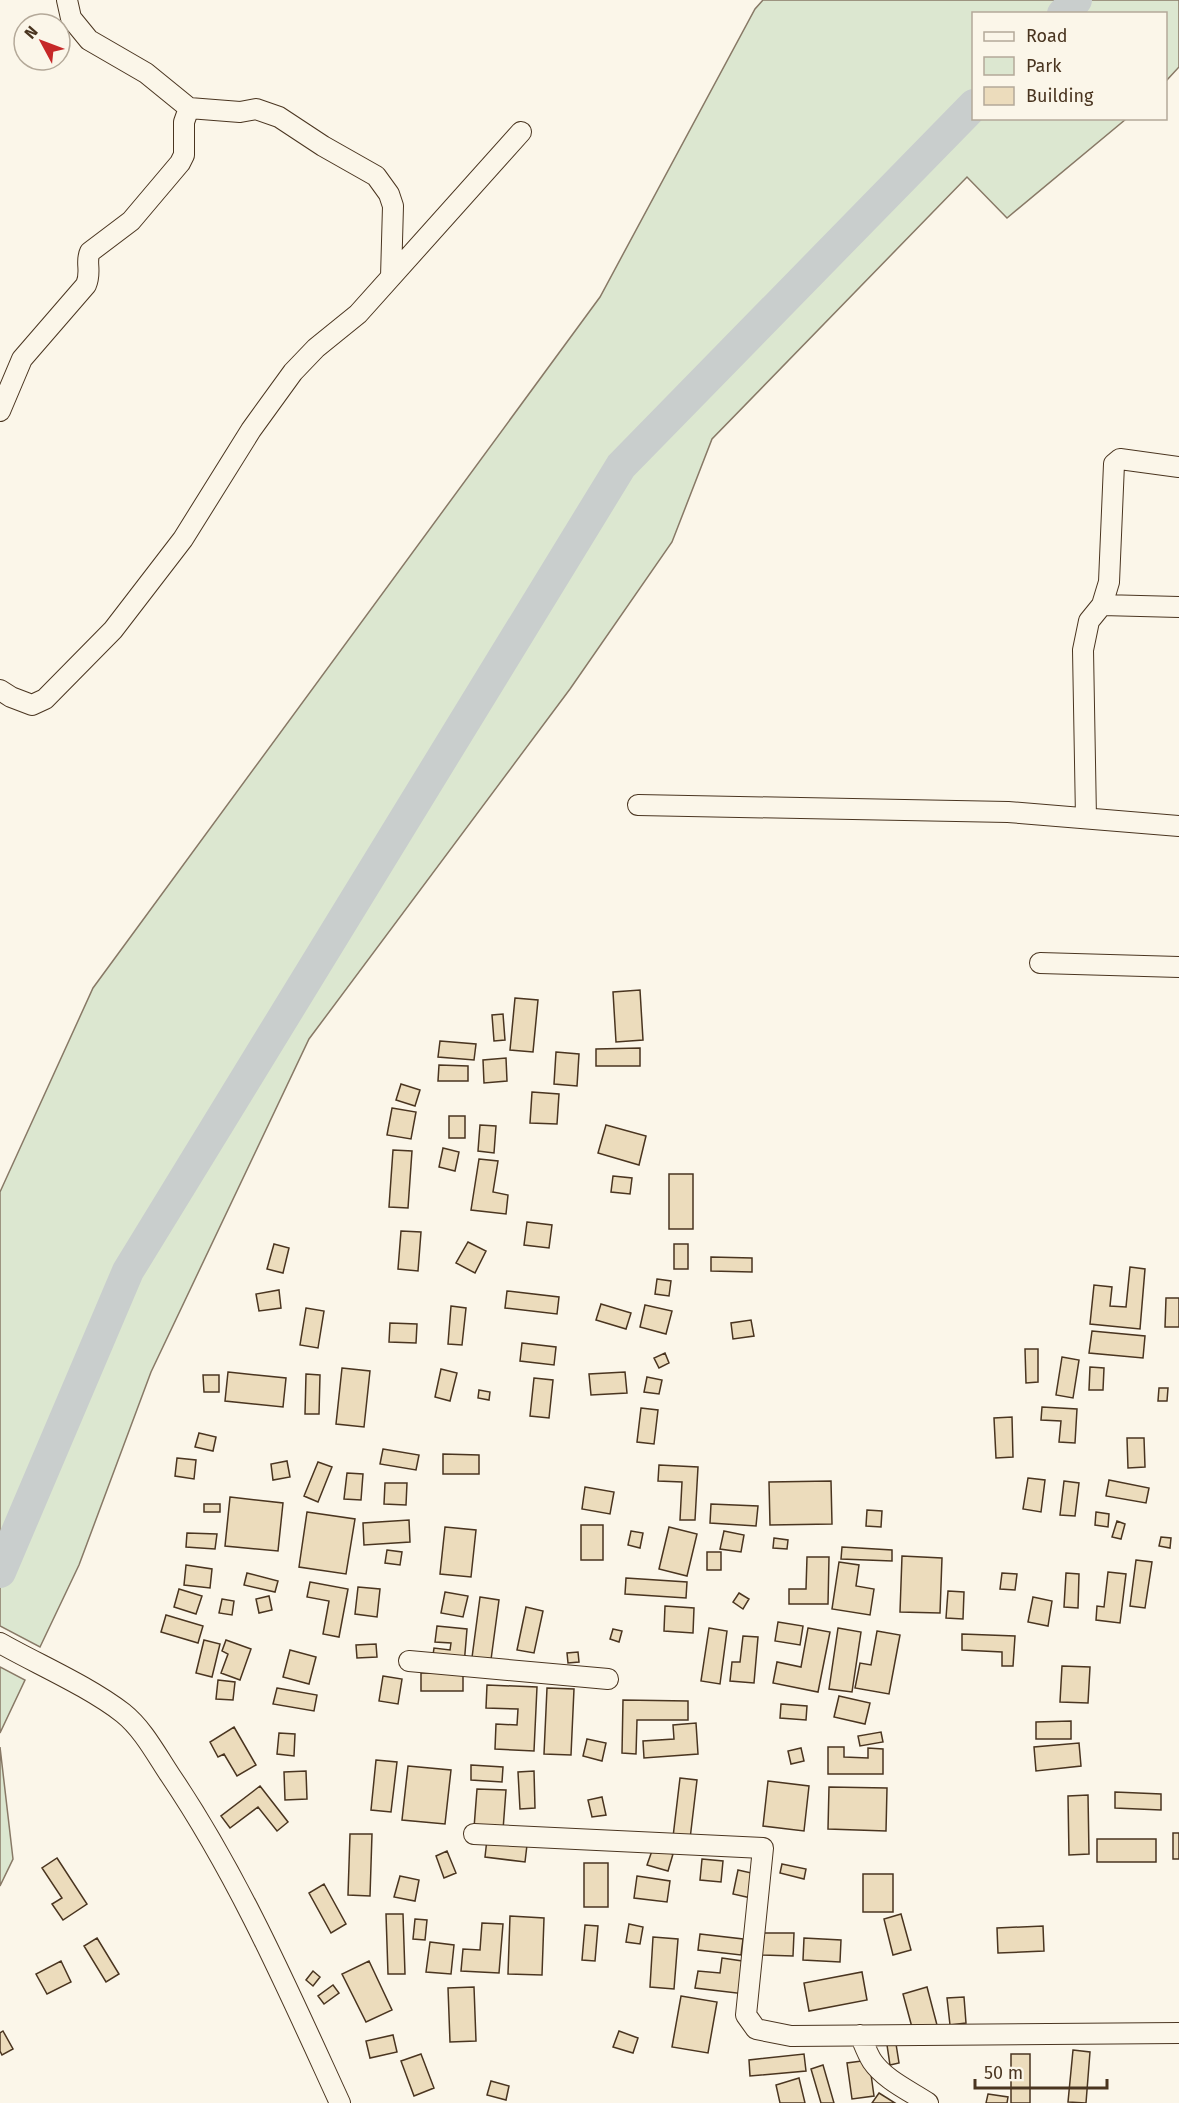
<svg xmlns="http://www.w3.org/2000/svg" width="1179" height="2103" viewBox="0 0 1179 2103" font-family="'Fira Sans',sans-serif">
	<rect width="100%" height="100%" fill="#fbf6e9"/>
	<path fill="#dce7d0" stroke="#887966" stroke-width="1.5" d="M763 0H1179V67L1166 81V14H974V118L1126 119 1007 218 967 177 712 439 672 542 570 689 309 1039 151 1372 79 1565 40 1647 0 1626V1192L93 988 600 297 755 9Z
		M0 1667 25 1680 0 1733Z
		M0 1747 13 1859 0 1886Z"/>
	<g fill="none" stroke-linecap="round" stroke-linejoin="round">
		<path stroke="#c9cecd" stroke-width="32" d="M1063 14 1076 0
			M0 1572 128 1271 621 466 974 105"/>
	</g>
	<path fill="#ecdcbc" stroke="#4a3520" stroke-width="1.5" d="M640 990 643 1040 616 1042 613 992Z
		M515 998 538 1000 533 1052 510 1050Z
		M503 1014 505 1040 494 1041 492 1015Z
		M440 1041 476 1044 474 1060 438 1057Z
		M640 1048V1066H596V1049Z
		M556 1052 579 1054 577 1086 554 1084Z
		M506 1058 507 1081 484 1083 483 1060Z
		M439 1065 468 1066V1081H438Z
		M401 1084 420 1090 415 1106 396 1100Z
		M532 1092 559 1094 557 1124 530 1123Z
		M392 1108 416 1112 411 1139 387 1135Z
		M449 1116H465V1138H449Z
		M480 1125 496 1126 494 1153 478 1151Z
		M606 1125 646 1136 639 1165 598 1153Z
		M443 1148 459 1152 455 1171 439 1167Z
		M393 1150 412 1151 408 1208 389 1207Z
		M479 1159 498 1161 493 1192 508 1195 506 1214 471 1210Z
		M669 1174H693V1229H669Z
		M613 1176 632 1178 630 1194 611 1192Z
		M527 1222 552 1225 549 1248 524 1245Z
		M401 1231 421 1232 418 1271 398 1269Z
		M468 1242 486 1251 475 1273 456 1263Z
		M274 1244 289 1248 283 1273 267 1269Z
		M674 1244H688V1269H674Z
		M711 1257 752 1258V1272L711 1271Z
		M1130 1267 1145 1269 1140 1329 1090 1324 1094 1285 1112 1287 1110 1306 1126 1307Z
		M657 1279 671 1281 669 1296 655 1294Z
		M279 1290 281 1308 259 1311 256 1294Z
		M507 1291 559 1297 557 1314 505 1308Z
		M1166 1298H1179V1327H1165Z
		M601 1304 631 1313 626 1329 596 1320Z
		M645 1305 672 1311 666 1334 640 1327Z
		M451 1306 466 1308 462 1345 448 1344Z
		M306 1308 324 1311 318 1348 300 1345Z
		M751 1320 754 1336 733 1339 731 1323Z
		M390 1323 417 1324 416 1343 389 1342Z
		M1092 1331 1145 1336 1143 1358 1089 1353Z
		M522 1343 556 1347 554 1365 520 1361Z
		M1025 1349H1038V1382L1026 1383Z
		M665 1353 669 1363 659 1368 654 1358Z
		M1062 1357 1079 1360 1073 1398 1056 1395Z
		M1090 1367 1104 1368 1103 1390H1089Z
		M342 1368 370 1371 364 1427 336 1424Z
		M441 1369 457 1373 450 1401 435 1397Z
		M228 1372 286 1378 283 1407 225 1401Z
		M625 1372 627 1393 591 1395 589 1374Z
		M306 1374 320 1375 319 1414H305Z
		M203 1375H219V1392H204Z
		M647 1377 662 1380 659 1394 644 1392Z
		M534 1378 553 1380 549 1418 530 1416Z
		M1159 1388H1168L1167 1401H1158Z
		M479 1390 490 1392 489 1400 478 1398Z
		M1042 1407 1077 1409 1075 1443 1059 1442 1061 1421 1041 1420Z
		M641 1408 658 1410 654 1444 637 1442Z
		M1012 1417 1013 1457 996 1458 994 1418Z
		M199 1433 216 1437 213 1451 195 1447Z
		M1127 1438H1144L1145 1467 1128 1468Z
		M383 1449 419 1455 416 1470 380 1464Z
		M443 1454 479 1455V1474H443Z
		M177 1458 196 1460 194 1479 175 1476Z
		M287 1461 290 1477 273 1480 271 1464Z
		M318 1462 332 1467 318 1502 304 1496Z
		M659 1465 698 1467 695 1520H680L682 1482 658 1481Z
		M347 1473 363 1474 361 1500 344 1499Z
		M1028 1478 1045 1480 1041 1512 1023 1509Z
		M1109 1480 1149 1488 1146 1503 1106 1496Z
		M831 1481 832 1524 770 1525 769 1482Z
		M1064 1481 1079 1483 1075 1516 1060 1515Z
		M385 1483H407L406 1505 384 1504Z
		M585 1487 614 1492 610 1514 582 1509Z
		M230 1497 283 1503 278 1551 225 1546Z
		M204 1504H220V1512H204Z
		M711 1504 758 1506 756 1526 710 1523Z
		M867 1510 882 1511 881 1527 866 1526Z
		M307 1512 355 1519 346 1574 299 1567Z
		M1096 1512 1109 1514 1108 1527 1095 1525Z
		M409 1520 410 1542 364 1545 363 1523Z
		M1117 1521 1125 1524 1121 1539 1112 1537Z
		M581 1525H603V1560H581Z
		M445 1527 476 1530 471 1577 440 1574Z
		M669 1527 697 1534 687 1576 659 1569Z
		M631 1531 643 1533 640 1548 628 1545Z
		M724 1531 744 1535 741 1552 720 1549Z
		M187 1533 217 1534 215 1549 186 1547Z
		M1161 1537 1171 1538 1170 1548 1159 1546Z
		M774 1538 788 1540 787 1549 773 1548Z
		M842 1547 892 1550V1561L841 1559Z
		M387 1550 402 1552 400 1565 385 1563Z
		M707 1552H721V1570H707Z
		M902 1556 942 1558 940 1613 900 1612Z
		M807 1557H829L828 1604H789V1589H806Z
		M1136 1560 1152 1562 1145 1608 1130 1606Z
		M839 1562 859 1565 856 1586 874 1589 870 1615 832 1609Z
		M186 1565 212 1569 210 1588 184 1585Z
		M1108 1572 1126 1574 1120 1623 1096 1620 1097 1606 1104 1607Z
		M247 1573 278 1581 275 1592 244 1585Z
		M1002 1573 1017 1574 1015 1590 1000 1589Z
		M1066 1573 1079 1574 1078 1608 1064 1607Z
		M626 1578 687 1582 686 1598 625 1594Z
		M310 1582 348 1589 339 1637 323 1634 329 1601 307 1597Z
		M358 1587 380 1589 377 1617 355 1614Z
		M179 1589 202 1596 196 1614 174 1607Z
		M948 1591 964 1592 963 1619 946 1618Z
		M445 1592 468 1596 463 1617 441 1613Z
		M739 1593 749 1599 743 1609 733 1602Z
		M269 1596 272 1610 259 1613 256 1599Z
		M480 1597 499 1600 490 1667 471 1665Z
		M1033 1597 1052 1601 1048 1626 1028 1622Z
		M222 1599 234 1601 232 1615 219 1613Z
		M665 1606 694 1608 693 1633 664 1631Z
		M526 1607 543 1611 534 1653 517 1650Z
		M166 1615 203 1626 198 1643 161 1632Z
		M778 1622 803 1626 800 1645 775 1641Z
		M437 1626 467 1629 464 1665 432 1662 434 1648 450 1650 451 1643 435 1642Z
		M709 1628 727 1631 720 1684 701 1681Z
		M808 1628 830 1632 818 1692 773 1683 777 1662 801 1667Z
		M838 1628 861 1632 852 1692 829 1689Z
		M613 1629 622 1631 619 1642 610 1639Z
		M877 1631 900 1635 889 1694 855 1688 860 1663 871 1665Z
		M962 1634 1015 1636 1013 1666H1002V1652L962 1650Z
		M743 1636 758 1637 754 1683 730 1681 732 1662H740Z
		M204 1640 220 1644 212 1677 196 1673Z
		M226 1640 251 1649 240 1680 221 1673 228 1654 222 1651Z
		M376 1644 377 1657 357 1658 356 1645Z
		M290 1650 316 1657 309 1684 283 1677Z
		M578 1652 579 1662 568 1663 567 1653Z
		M1062 1666 1090 1667 1088 1703 1060 1702Z
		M421 1673H463V1691H421Z
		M383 1676 402 1679 398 1704 379 1701Z
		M218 1680 235 1682 233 1700 216 1699Z
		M487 1685 537 1687 534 1751 495 1749 496 1724 517 1725 518 1709 486 1708Z
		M277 1688 317 1695 314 1711 273 1704Z
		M547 1688 574 1689 571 1755 544 1754Z
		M839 1696 870 1703 865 1724 834 1717Z
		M623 1700 688 1701V1720H637L636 1754 622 1753Z
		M781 1704 807 1706 806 1720 780 1718Z
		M1071 1721V1739H1036V1722Z
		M696 1723 698 1754 644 1758 643 1741 674 1739 673 1725Z
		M234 1727 256 1765 237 1776 224 1754 218 1757 210 1742Z
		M881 1732 883 1742 860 1746 858 1736Z
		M279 1733 295 1734 294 1756 277 1754Z
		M587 1739 606 1743 602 1761 583 1756Z
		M1079 1743 1081 1766 1036 1771 1034 1747Z
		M828 1747H844V1757L868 1758V1748L883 1749V1774H828Z
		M801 1748 804 1761 791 1764 788 1751Z
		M376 1760 397 1762 391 1812 371 1810Z
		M471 1765 503 1767 502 1782 471 1780Z
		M408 1766 451 1770 445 1824 402 1820Z
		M306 1771 307 1799 285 1800 284 1772Z
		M534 1771 535 1808 520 1809 518 1772Z
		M680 1778 697 1780 690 1839 673 1837Z
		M768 1781 809 1786 804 1831 763 1826Z
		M260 1786 288 1822 277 1831 258 1807 230 1828 221 1816Z
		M829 1787 887 1788 886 1831 828 1829Z
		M477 1789 506 1790 503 1830 474 1828Z
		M1115 1792 1161 1794V1810L1115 1808Z
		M1088 1795 1089 1854 1069 1855 1068 1796Z
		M602 1797 606 1815 592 1817 588 1800Z
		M1173 1833H1179V1859H1173Z
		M350 1834H372L370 1896 348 1895Z
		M487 1839 527 1845 525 1862 485 1857Z
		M1097 1839H1156V1862H1097Z
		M653 1848 673 1854 668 1871 647 1865Z
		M447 1851 456 1873 444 1878 436 1856Z
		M57 1858 87 1904 63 1920 52 1904 62 1898 42 1868Z
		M702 1859 723 1861 721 1882 700 1880Z
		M584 1863H608V1907H584Z
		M782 1864 806 1869 804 1879 780 1873Z
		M738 1870 756 1874 751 1898 733 1894Z
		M863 1874H893V1912H863Z
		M400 1876 419 1880 415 1901 394 1897Z
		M637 1876 670 1881 667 1902 634 1898Z
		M324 1884 346 1924 331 1933 309 1893Z
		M386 1914H403L405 1974H388Z
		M901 1914 911 1950 893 1955 884 1919Z
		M510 1916 544 1918 542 1975 508 1974Z
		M415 1919 427 1920 425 1940 413 1939Z
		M482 1923 503 1924 499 1973 461 1971 463 1949 480 1950Z
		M629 1924 643 1927 640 1944 626 1942Z
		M585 1925 598 1926 595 1961 582 1960Z
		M1043 1926 1044 1951 998 1953 997 1928Z
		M762 1933H794L793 1956 762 1955Z
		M700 1934 743 1939 741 1955 698 1950Z
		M653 1937 678 1939 674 1989 650 1987Z
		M97 1938 119 1974 106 1982 84 1946Z
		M804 1938 841 1940 840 1962 803 1960Z
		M430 1942 454 1945 451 1974 426 1972Z
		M722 1958 749 1962 745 1994 695 1988 698 1971 720 1973Z
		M61 1961 71 1982 47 1994 36 1974Z
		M369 1961 392 2010 366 2022 342 1974Z
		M313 1971 320 1977 313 1986 306 1980Z
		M862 1972 867 2000 809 2011 804 1983Z
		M333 1985 339 1993 324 2004 318 1996Z
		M474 1987 476 2041 450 2042 448 1988Z
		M927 1987 937 2025 913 2031 903 1994Z
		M681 1996 717 2002 708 2053 672 2047Z
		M964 1997 966 2023 950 2025 947 1998Z
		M3 2031 13 2049 2 2055 0 2051V2033Z
		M619 2031 638 2038 633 2053 613 2047Z
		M393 2035 397 2052 370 2058 366 2041Z
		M896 2044 899 2063 890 2065 887 2045Z
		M1073 2050 1090 2052 1086 2103 1068 2102Z
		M421 2054 434 2088 414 2096 401 2061Z
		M804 2054 806 2071 750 2076 749 2060Z
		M1011 2054H1030V2103H1011Z
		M869 2060 874 2096 852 2099 847 2063Z
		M823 2065 834 2103H821L811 2069Z
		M799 2078 805 2103H780L776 2085Z
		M491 2081 509 2086 506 2100 487 2095Z
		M879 2093 895 2103H872Z
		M988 2094 1008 2097 1007 2103H986Z"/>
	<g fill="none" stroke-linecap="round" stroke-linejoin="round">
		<defs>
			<path id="minor" d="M67 0 71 18 89 40 146 73 189 108 240 112 256 109 279 117 323 146 376 176 389 194 393 206 391 277
				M0 411 22 359 86 285C92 271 85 262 90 252L131 221 180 163 184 155V122L189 108
				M1102 605 1179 607
				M0 690 11 697 32 705 45 699 113 630 183 539 251 430 293 372 316 348 358 314 521 132
				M638 805 1008 812 1179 826
				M1086 818 1083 650 1089 621 1102 605 1109 582 1114 464 1120 459 1179 467
				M1040 963 1179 967
				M0 1643C39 1665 88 1686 123 1713 143 1729 156 1754 170 1775 239 1877 289 1992 340 2103
				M409 1661 608 1679
				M474 1834 763 1848 746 2015 756 2029 791 2036 1179 2033
				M860 2035C864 2044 867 2053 872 2061 885 2080 910 2091 928 2103"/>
		</defs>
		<use href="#minor" stroke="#4a3520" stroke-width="22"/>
		<use href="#minor" stroke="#fbf6e9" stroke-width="20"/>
	</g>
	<rect x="972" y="12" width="195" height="108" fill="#fbf6e9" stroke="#b4a999" stroke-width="1.5"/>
	<rect x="984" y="32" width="30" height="9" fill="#fbf6e9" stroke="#b4a999" stroke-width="1.5"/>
	<text x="1026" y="42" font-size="18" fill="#4a3520">Road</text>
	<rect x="984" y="57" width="30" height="18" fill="#dce7d0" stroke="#b4a999" stroke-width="1.5"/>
	<text x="1026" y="72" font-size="18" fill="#4a3520">Park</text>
	<rect x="984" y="87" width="30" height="18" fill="#ecdcbc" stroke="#b4a999" stroke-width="1.5"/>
	<text x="1026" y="102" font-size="18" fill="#4a3520">Building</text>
	<g transform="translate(42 42) rotate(311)"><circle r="28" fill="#fbf6e9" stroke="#b4a999" stroke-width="1.5"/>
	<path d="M0-4.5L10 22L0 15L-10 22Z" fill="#c62828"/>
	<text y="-9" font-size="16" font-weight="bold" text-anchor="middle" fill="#4a3520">N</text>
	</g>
	<path d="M975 2079v9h132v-9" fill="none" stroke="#4a3520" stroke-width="3"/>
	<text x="984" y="2079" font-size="18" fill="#4a3520" stroke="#fbf6e9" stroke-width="4.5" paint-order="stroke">50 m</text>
</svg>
